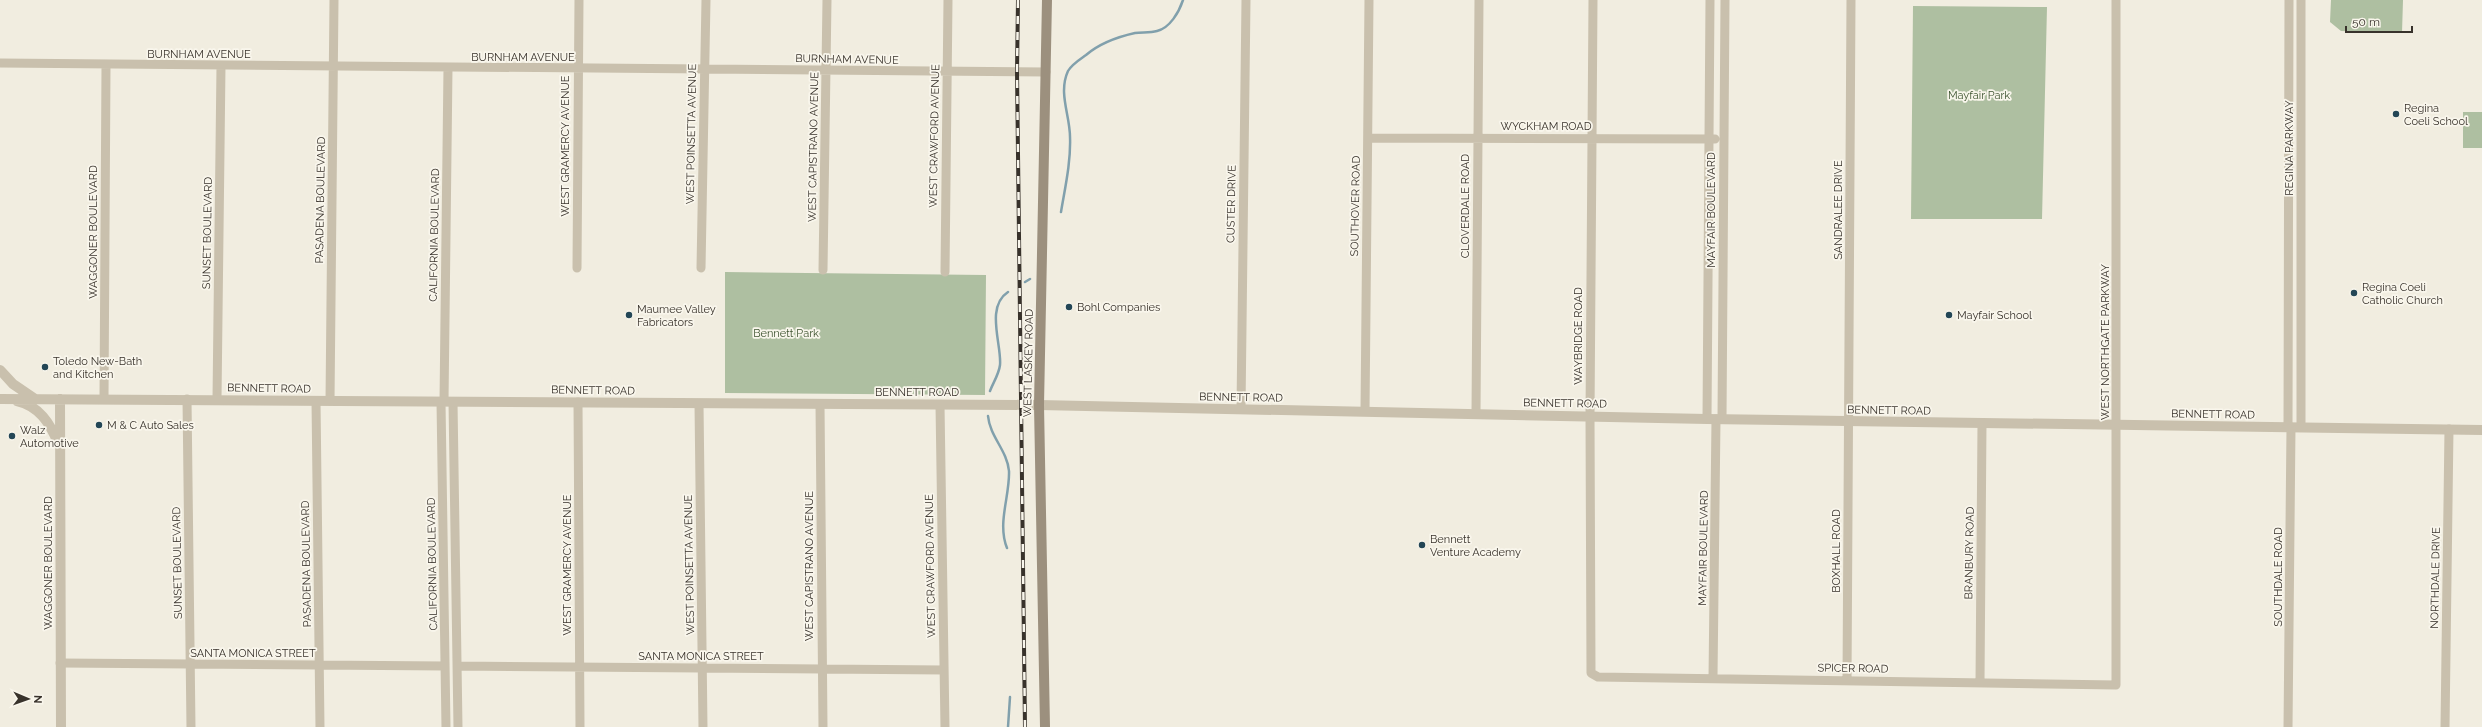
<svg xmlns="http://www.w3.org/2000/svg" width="2482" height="727" viewBox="0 0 2482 727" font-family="Raleway,sans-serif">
	<rect width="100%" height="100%" fill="#f1ede0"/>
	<path fill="#aebfa1" d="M2331 0H2403L2402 33 2341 31 2330 22Z
		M1913 6 2047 7 2042 219H1911Z
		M2463 112H2482V148H2463Z
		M725 272 986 275 985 395 725 393Z"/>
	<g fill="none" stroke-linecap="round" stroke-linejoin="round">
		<path stroke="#81a0ac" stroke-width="2.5" d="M1061 212C1065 188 1071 162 1070 137 1070 115 1058 93 1068 71 1072 64 1079 60 1086 55 1100 43 1117 37 1135 33 1142 32 1150 33 1157 31 1170 28 1179 12 1183 0
			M1025 282 1030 279
			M990 391C993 383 999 374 1000 365 1002 345 985 307 1008 292
			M988 416C990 437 1007 450 1009 471 1010 496 997 523 1007 548
			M1008 727 1010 697"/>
		<path stroke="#c9c0ad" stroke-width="9" d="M1593 0 1590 416 1591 673 1598 677 2116 685V0
			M0 63 1046 72
			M1368 138 1715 139
			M577 268 579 0
			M701 268 706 0
			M823 270 827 0
			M945 272 948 0
			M104 399 106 66
			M187 399 191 727
			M217 399 221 66
			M316 401 320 727
			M330 401 334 0
			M441 402 446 727
			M444 402 448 68
			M453 402 458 727
			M578 402 580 727
			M699 404 703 727
			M820 404 823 727
			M940 405 945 727
			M1241 408 1246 0
			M1365 411 1369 0
			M1476 413 1479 0
			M1707 419 1710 0
			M1722 419 1725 0
			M2288 427 2289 0
			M2301 427V0
			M60 663 445 666
			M458 666 944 670
			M1713 678 1716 419
			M1847 680 1851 0
			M1980 683 1982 423
			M2288 727 2291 427
			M2445 727 2449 429"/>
		<path stroke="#c9c0ad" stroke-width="10" d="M0 370 13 384 35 399
			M0 399 1039 405 1707 419 2482 430
			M60 399 61 727
			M17 401C39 406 50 423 58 443"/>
		<path stroke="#9c907e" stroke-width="10" d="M1045 727 1039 405 1047 0"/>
		<defs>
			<path id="rail" d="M1018 0 1017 72 1025 727"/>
		</defs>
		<use href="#rail" stroke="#38322b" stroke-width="4"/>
		<use href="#rail" stroke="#f9f6ec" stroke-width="2.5" stroke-dasharray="8" stroke-linecap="butt"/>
	</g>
	<g fill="#234656" stroke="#f9f6ec" stroke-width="1.5">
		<circle cx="2396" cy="114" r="4"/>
		<circle cx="2354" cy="293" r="4"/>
		<circle cx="1069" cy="307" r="4"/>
		<circle cx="629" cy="315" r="4"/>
		<circle cx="1949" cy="315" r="4"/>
		<circle cx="45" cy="367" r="4"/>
		<circle cx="99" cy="425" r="4"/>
		<circle cx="12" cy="436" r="4"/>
		<circle cx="1422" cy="545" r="4"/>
	</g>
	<g text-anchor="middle" stroke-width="3.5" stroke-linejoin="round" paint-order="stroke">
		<g font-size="11" fill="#38322b" stroke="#f9f6ec">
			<text x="199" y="58">BURNHAM AVENUE</text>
			<text x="523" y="61">BURNHAM AVENUE</text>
			<text transform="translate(847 59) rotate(1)" y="4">BURNHAM AVENUE</text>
			<text x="1546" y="130">WYCKHAM ROAD</text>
			<text transform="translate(691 134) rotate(-89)" y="4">WEST POINSETTA AVENUE</text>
			<text transform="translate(934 136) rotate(-89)" y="4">WEST CRAWFORD AVENUE</text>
			<text transform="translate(565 146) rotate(-90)" y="4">WEST GRAMERCY AVENUE</text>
			<text transform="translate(813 147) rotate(-89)" y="4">WEST CAPISTRANO AVENUE</text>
			<text transform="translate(2289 148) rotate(-90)" y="4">REGINA PARKWAY</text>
			<text transform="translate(320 200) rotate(-89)" y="4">PASADENA BOULEVARD</text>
			<text transform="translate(1231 204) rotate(-89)" y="4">CUSTER DRIVE</text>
			<text transform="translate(1355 206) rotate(-89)" y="4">SOUTHOVER ROAD</text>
			<text transform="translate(1465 206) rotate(-90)" y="4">CLOVERDALE ROAD</text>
			<text transform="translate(1711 210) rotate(-90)" y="4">MAYFAIR BOULEVARD</text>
			<text transform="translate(1838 210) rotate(-90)" y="4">SANDRALEE DRIVE</text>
			<text transform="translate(93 232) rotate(-90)" y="4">WAGGONER BOULEVARD</text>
			<text transform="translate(207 233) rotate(-89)" y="4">SUNSET BOULEVARD</text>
			<text transform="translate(434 235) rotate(-89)" y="4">CALIFORNIA BOULEVARD</text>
			<text transform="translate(1578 336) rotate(-90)" y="4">WAYBRIDGE ROAD</text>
			<text transform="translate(2105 342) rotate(-90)" y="4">WEST NORTHGATE PARKWAY</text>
			<text transform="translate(1028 363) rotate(-89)" y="4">WEST LASKEY ROAD</text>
			<text transform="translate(269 388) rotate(1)" y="4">BENNETT ROAD</text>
			<text transform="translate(593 390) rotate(1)" y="4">BENNETT ROAD</text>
			<text x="917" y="396">BENNETT ROAD</text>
			<text transform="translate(1241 397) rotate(1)" y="4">BENNETT ROAD</text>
			<text transform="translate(1565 403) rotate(1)" y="4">BENNETT ROAD</text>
			<text transform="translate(1889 410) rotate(1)" y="4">BENNETT ROAD</text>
			<text transform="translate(2213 414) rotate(1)" y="4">BENNETT ROAD</text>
			<text transform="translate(1703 548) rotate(-89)" y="4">MAYFAIR BOULEVARD</text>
			<text transform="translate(1836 551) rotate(-90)" y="4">BOXHALL ROAD</text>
			<text transform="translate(1969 553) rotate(-89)" y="4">BRANBURY ROAD</text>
			<text transform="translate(48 563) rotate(-90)" y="4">WAGGONER BOULEVARD</text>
			<text transform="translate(177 563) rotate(-91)" y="4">SUNSET BOULEVARD</text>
			<text transform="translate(306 564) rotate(-91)" y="4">PASADENA BOULEVARD</text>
			<text transform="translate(432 564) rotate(-91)" y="4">CALIFORNIA BOULEVARD</text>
			<text transform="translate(567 565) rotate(-90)" y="4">WEST GRAMERCY AVENUE</text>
			<text transform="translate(689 565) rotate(-91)" y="4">WEST POINSETTA AVENUE</text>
			<text transform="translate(809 566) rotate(-90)" y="4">WEST CAPISTRANO AVENUE</text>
			<text transform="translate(930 566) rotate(-91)" y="4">WEST CRAWFORD AVENUE</text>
			<text transform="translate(2278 577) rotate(-90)" y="4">SOUTHDALE ROAD</text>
			<text transform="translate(2435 578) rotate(-89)" y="4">NORTHDALE DRIVE</text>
			<text x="253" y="657">SANTA MONICA STREET</text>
			<text x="701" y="660">SANTA MONICA STREET</text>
			<text transform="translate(1853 668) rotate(1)" y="4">SPICER ROAD</text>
		</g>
		<g font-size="11" fill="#3e5430" stroke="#f9f6ec">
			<text x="1979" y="99">Mayfair Park</text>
			<text x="786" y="337">Bennett Park</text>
		</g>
		<g font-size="11" fill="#38322b" stroke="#f9f6ec" text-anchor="start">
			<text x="2404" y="112">Regina<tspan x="2404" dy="13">Coeli School</tspan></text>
			<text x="2362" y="291">Regina Coeli<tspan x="2362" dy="13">Catholic Church</tspan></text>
			<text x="1077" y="311">Bohl Companies</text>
			<text x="637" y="313">Maumee Valley<tspan x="637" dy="13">Fabricators</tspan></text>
			<text x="1957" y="319">Mayfair School</text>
			<text x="53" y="365">Toledo New-Bath<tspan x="53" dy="13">and Kitchen</tspan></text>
			<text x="107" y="429">M &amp; C Auto Sales</text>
			<text x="20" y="434">Walz<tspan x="20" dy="13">Automotive</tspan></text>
			<text x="1430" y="543">Bennett<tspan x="1430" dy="13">Venture Academy</tspan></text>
		</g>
	</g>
	<g transform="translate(28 699) rotate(92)" stroke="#f9f6ec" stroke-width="3" paint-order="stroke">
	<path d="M0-3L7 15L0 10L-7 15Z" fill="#38322b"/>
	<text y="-6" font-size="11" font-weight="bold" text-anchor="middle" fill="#38322b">N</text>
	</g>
	<path d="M2346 26v6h66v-6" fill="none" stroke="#38322b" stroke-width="2"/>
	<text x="2352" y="26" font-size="12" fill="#38322b" stroke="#f9f6ec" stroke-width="3" paint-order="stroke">50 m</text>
</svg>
